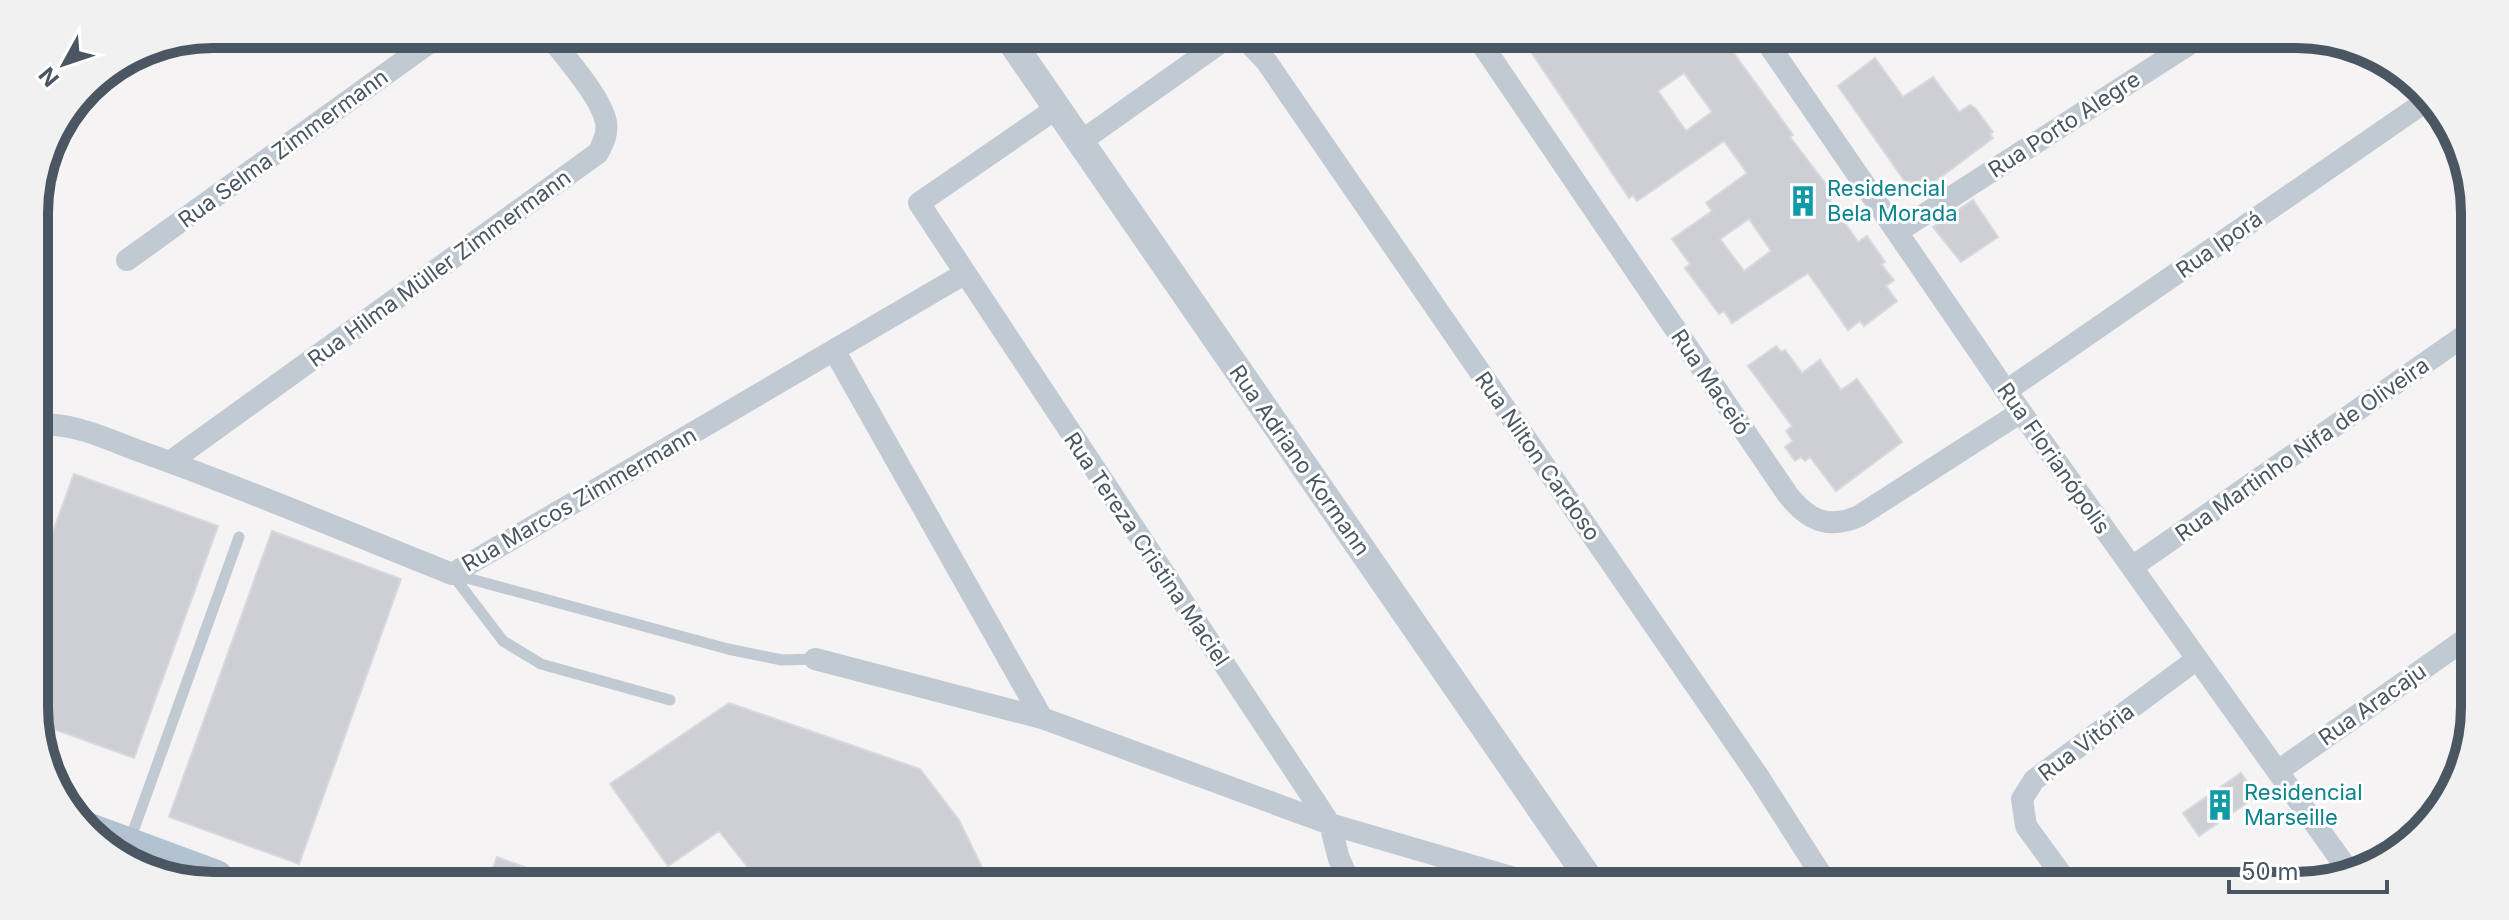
<svg xmlns="http://www.w3.org/2000/svg" width="2509" height="920" viewBox="0 0 2509 920" font-family="Inter,sans-serif">
	<rect width="100%" height="100%" fill="#f5f3f3"/>
	<path fill="#cdcfd5" stroke="#d7d9de" stroke-width="2" fill-rule="evenodd" d="M1523 40 1725 41 1793 135 1790 137 1835 196 1829 200 1858 242 1867 236 1885 262 1881 264 1894 280 1886 286 1897 301 1864 326 1860 321 1848 330 1808 273 1732 323 1724 311 1719 314 1685 268 1690 264 1672 239 1712 211 1706 203 1747 173 1724 141 1637 201 1633 195 1629 198ZM1684 73 1712 112 1686 131 1658 91ZM1749 219 1771 251 1744 271 1720 239Z
		M1875 58 1903 97 1933 77 1959 112 1970 105 1975 108 1993 132 1990 134 1993 138 1930 185 1927 181 1916 189 1910 181 1906 183 1838 86Z
		M1973 200 1998 237 1961 262 1933 227Z
		M1776 346 1781 352 1785 350 1802 373 1820 360 1841 390 1857 379 1902 442 1836 491 1810 457 1805 461 1801 457 1795 461 1785 447 1793 441 1786 431 1792 426 1748 366Z
		M74 474 218 526 134 758 37 723 36 578Z
		M272 531 401 579 299 864 169 817Z
		M729 703 920 769 959 820 988 880 757 879 719 831 668 866 610 784Z
		M2241 773 2257 796 2199 836 2183 813Z
		M497 857 549 876V878H489Z"/>
	<g fill="none" stroke-linecap="round" stroke-linejoin="round">
		<path stroke="#c1cad2" stroke-width="11" d="M452 574 503 641 541 664 670 700
			M456 575 728 649 782 660 815 659
			M130 840 239 537"/>
		<path stroke="#c1cad2" stroke-width="22" d="M1239 38 1247 41 1266 61 1758 776 1827 884
			M1479 40 1788 495C1808 520 1828 530 1859 516L2021 412
			M1766 41 2006 391 2348 870
			M1057 108 919 203 1330 824 1339 859 1350 882
			M1080 142 1227 38
			M1897 232 2191 43
			M127 260 440 35
			M834 350 1042 718
			M2006 391 2432 97
			M36 425C71 421 109 440 142 452 246 489 349 533 452 574L964 274
			M170 462 598 153C603 143 608 134 606 122 601 96 565 58 549 35
			M2132 567 2471 331
			M815 659 1042 718 1330 824 1528 882
			M2278 771 2467 638
			M2069 885 2026 826 2022 799 2034 780 2197 659"/>
		<path stroke="#c1cad2" stroke-width="28" d="M1008 37 1592 883"/>
		<path stroke="#b3c2d1" stroke-width="34" d="M81 827 216 877"/>
	</g>
	<defs>
		<symbol id="building-bare" viewBox="-9 -9 18 18"><path d="M-4-6H4V6H1V3H-1V6H-4ZM-2.5-4.3h1.7v1.8h-1.7ZM.8-4.3h1.7v1.8H.8ZM-2.5-1h1.7V.8h-1.7ZM.8-1h1.7V.8H.8Z" fill="#0f9aa8" stroke="#fff" stroke-width="2.5" paint-order="stroke"/></symbol>
	</defs>
	<g fill-rule="evenodd">
		<use href="#building-bare" x="1781" y="179" width="44" height="44"/>
		<use href="#building-bare" x="2198" y="783" width="44" height="44"/>
	</g>
	<g text-anchor="middle" stroke-width="6" stroke-linejoin="round" paint-order="stroke">
		<g font-size="22" fill="#4a5661" stroke="#fff">
			<text transform="translate(2064 124) rotate(-33)" y="8">Rua Porto Alegre</text>
			<text transform="translate(283 148) rotate(-36)" y="8">Rua Selma Zimmermann</text>
			<text transform="translate(2219 244) rotate(-35)" y="8">Rua Iporá</text>
			<text transform="translate(439 268) rotate(-36)" y="8">Rua Hilma Müller Zimmermann</text>
			<text transform="translate(1711 382) rotate(56)" y="8">Rua Maceió</text>
			<text transform="translate(2302 449) rotate(-35)" y="8">Rua Martinho Nifa de Oliveira</text>
			<text transform="translate(1538 456) rotate(55)" y="8">Rua Nilton Cardoso</text>
			<text transform="translate(2054 458) rotate(55)" y="8">Rua Florianópolis</text>
			<text transform="translate(1300 460) rotate(55)" y="8">Rua Adriano Kormann</text>
			<text transform="translate(579 499) rotate(-30)" y="8">Rua Marcos Zimmermann</text>
			<text transform="translate(1147 549) rotate(56)" y="8">Rua Tereza Cristina Maciel</text>
			<text transform="translate(2372 704) rotate(-35)" y="8">Rua Aracaju</text>
			<text transform="translate(2086 742) rotate(-37)" y="8">Rua Vitória</text>
		</g>
		<g font-size="22" fill="#0d838f" stroke="#fff" text-anchor="start">
			<text x="1827" y="196">Residencial<tspan x="1827" dy="25">Bela Morada</tspan></text>
			<text x="2244" y="800">Residencial<tspan x="2244" dy="25">Marseille</tspan></text>
		</g>
	</g>
	<path d="M0 0H2509V920H0ZM213 48H2296A165 165 0 0 1 2461 213V707A165 165 0 0 1 2296 872H213A165 165 0 0 1 48 707V213A165 165 0 0 1 213 48Z" fill="#f1f1f2" fill-rule="evenodd"/>
	<path fill="none" stroke="#4a5661" stroke-width="10" d="M213 48H2296A165 165 0 0 1 2461 213V707A165 165 0 0 1 2296 872H213A165 165 0 0 1 48 707V213A165 165 0 0 1 213 48Z"/>
	<g transform="translate(64 64) rotate(230)" stroke="#ffffff" stroke-width="6" paint-order="stroke">
	<path d="M0-6L14 30L0 20L-14 30Z" fill="#4a5661"/>
	<text y="-12" font-size="22" font-weight="bold" text-anchor="middle" fill="#4a5661">N</text>
	</g>
	<path d="M2229 880v12h158v-12" fill="none" stroke="#4a5661" stroke-width="4"/>
	<text x="2241" y="880" font-size="24" fill="#4a5661" stroke="#ffffff" stroke-width="6" paint-order="stroke">50 m</text>
</svg>
